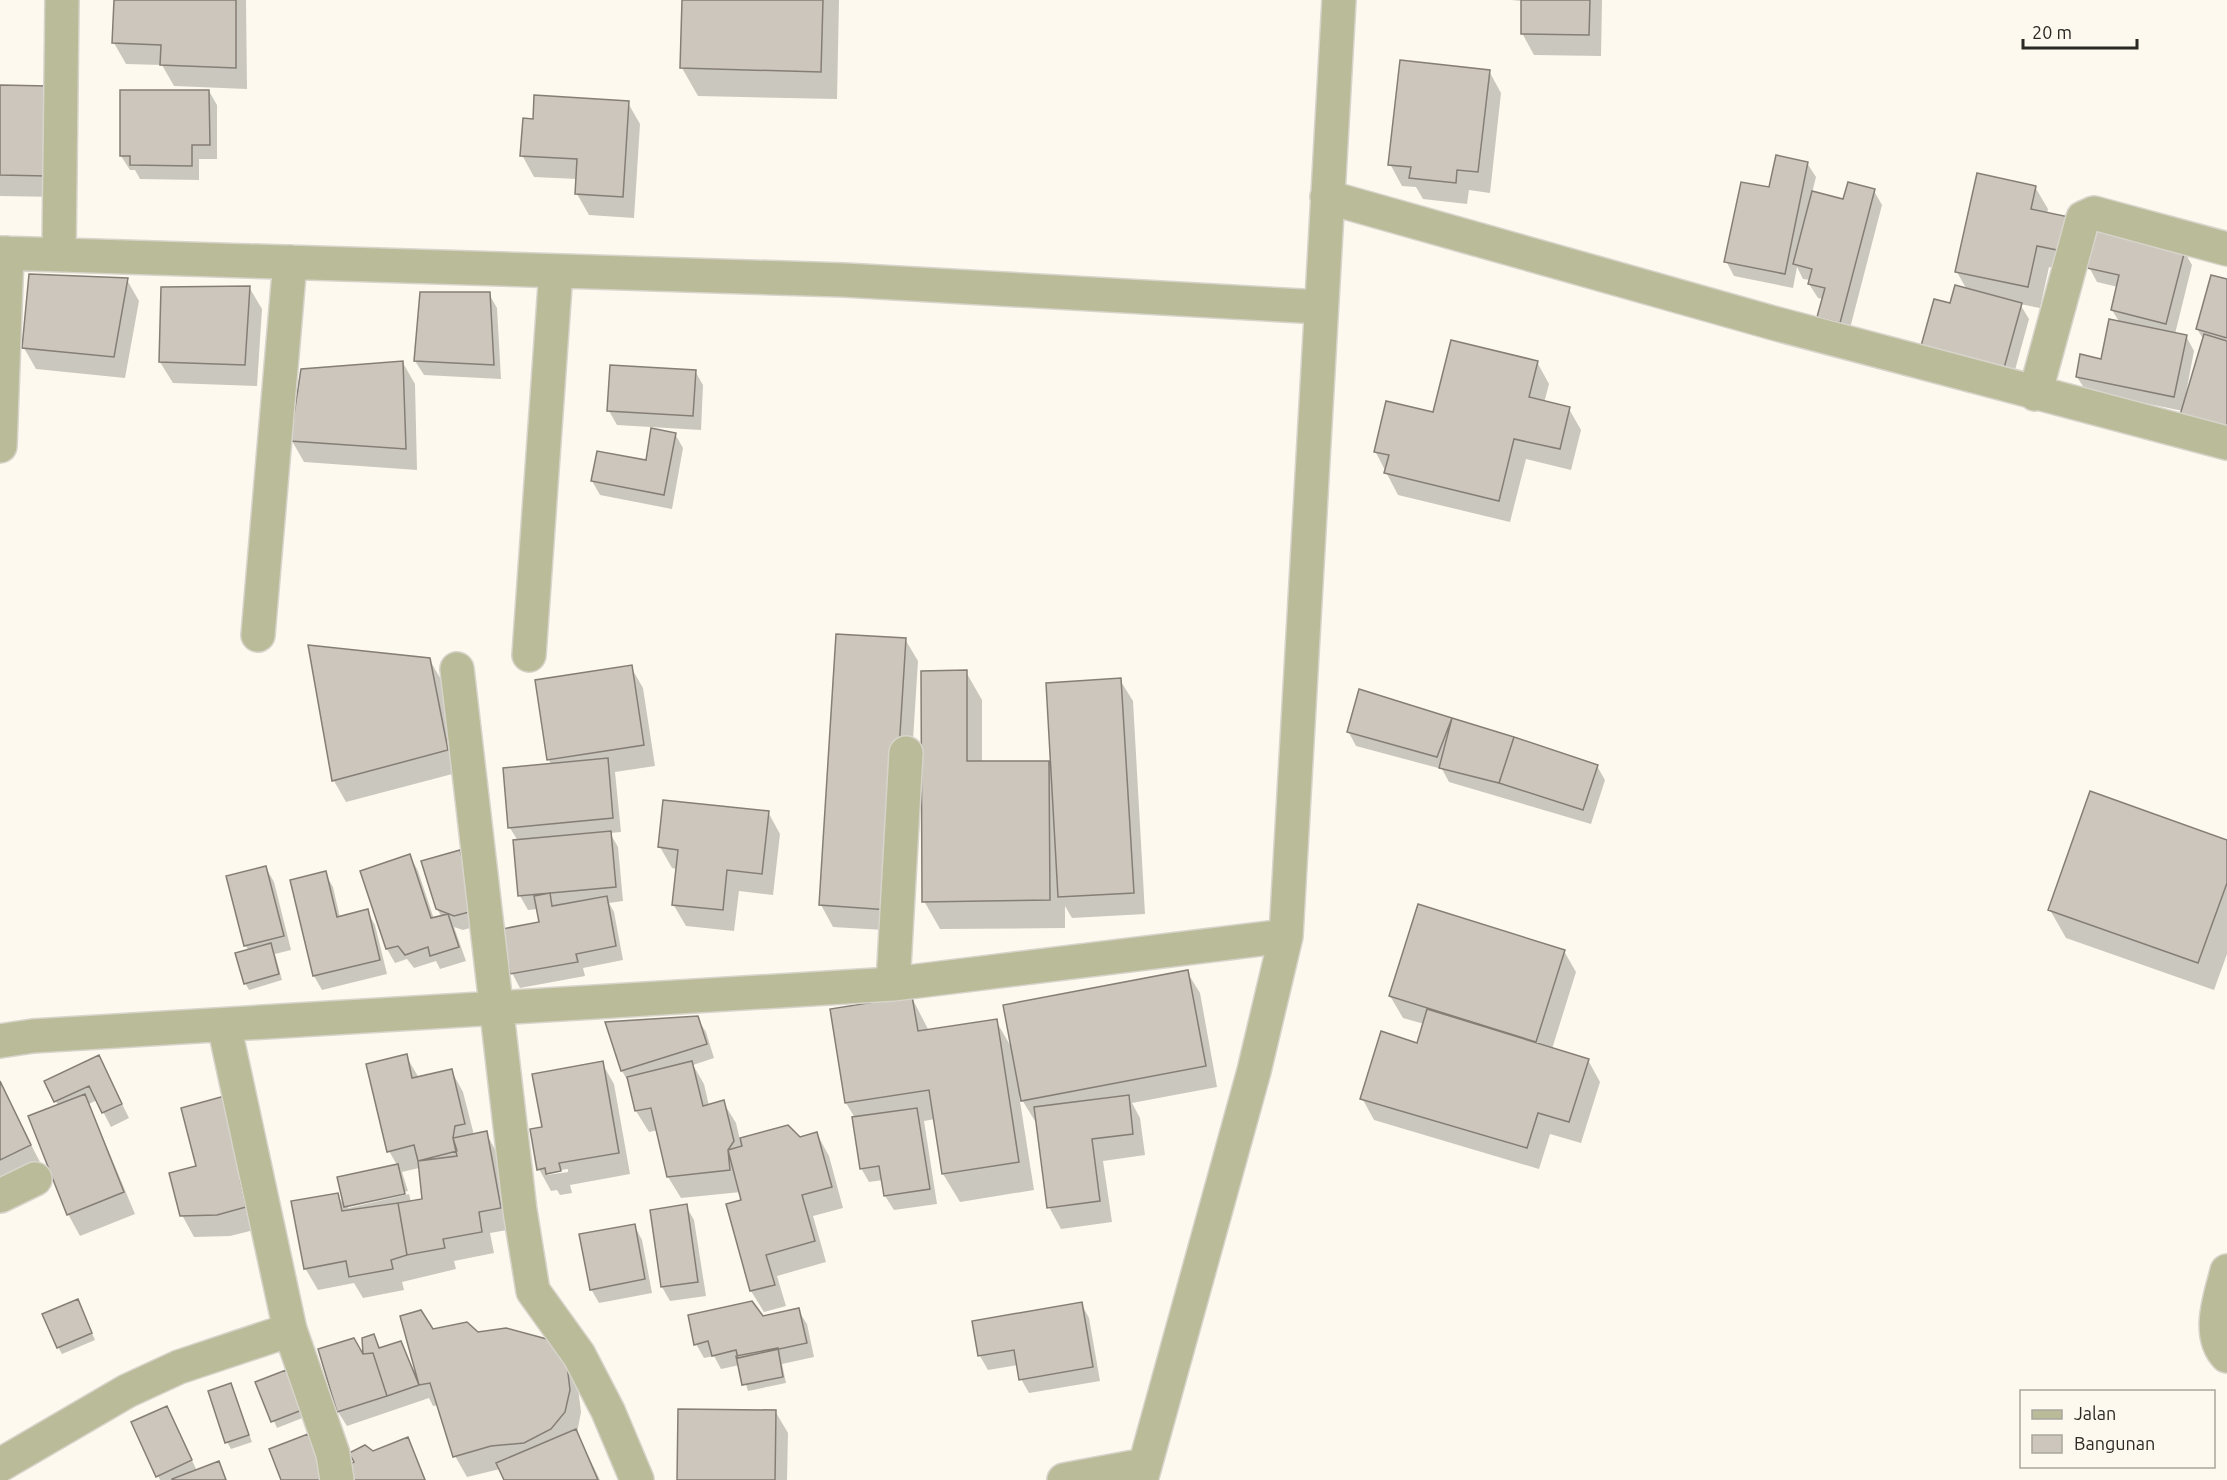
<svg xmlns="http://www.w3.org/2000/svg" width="2227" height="1480" viewBox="0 0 2227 1480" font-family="Ubuntu,sans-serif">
	<rect width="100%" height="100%" fill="#fdf9ef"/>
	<path fill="#0003" fill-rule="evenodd" d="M115 0H246L247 89 174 86 162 65 126 64 114 43Z
		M683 0H839L837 99 698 96 682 68Z
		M1511 0H1602L1601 56 1534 55 1522 33V1Z
		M1489 71 1501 93 1490 193 1469 190 1467 204 1423 199 1416 187 1402 186 1390 164Z
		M0 87 58 197 0 196Z
		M121 91H209L217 105V159H199V180L140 179 135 170H130L121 156Z
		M628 103 640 124 634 218 589 215 577 194V179L534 177 522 155 534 120Z
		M1807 163 1816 177 1812 193 1844 201 1874 191 1882 205 1848 336 1827 331 1819 316 1823 299 1818 298 1809 284 1810 280 1803 279 1797 267 1793 288 1734 276 1726 261 1771 189Z
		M2035 187 2048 209 2047 213 2074 272 2049 267 2040 308 2020 304 2029 319 2012 381 1951 305 1967 290 1957 272Z
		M2184 251 2192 265 2175 334 2186 336 2194 351 2186 393H2188L2204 340 2197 329 2227 281V446L2183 411 2086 391 2077 377 2102 360 2120 323 2112 310 2118 287 2097 282 2089 267Z
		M127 280 139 301 125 378 36 369 24 348Z
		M249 287 262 309 257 386 173 383 160 362Z
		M489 294 497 308 501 379 424 375 415 361Z
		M1537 362 1549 384 1544 403 1569 409 1581 430 1571 470 1526 459 1510 522 1398 495 1375 451 1434 414Z
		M403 363 415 384 417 470 304 462 292 441Z
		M695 371 703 385 701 430 617 425 609 411Z
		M675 434 683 448 672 509 600 495 592 481 647 461Z
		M905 639 918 661 901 931 833 927 821 905Z
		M310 647 429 659 442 681 460 772 346 802 334 781Z
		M631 667 643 688 655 766 615 772 621 832 610 833 618 847 623 901 609 903 614 912 623 960 583 968 585 976 520 988 512 973 540 923 538 909 528 910 520 896 514 841H518L510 828 552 765 548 759Z
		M966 672 982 700V763L1048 762 1052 770 1120 680 1133 701 1145 914 1072 918 1065 906V928L940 929 924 901Z
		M1360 691 1597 766 1605 780 1591 824 1449 782 1442 769 1356 746 1348 731Z
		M768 812 780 834 773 895 739 891 734 931 686 926 673 904 677 869 672 868 660 847Z
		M2227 842V954L2214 990 2066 938 2050 910Z
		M459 851 468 866 484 924 463 930 454 927 466 961 440 969 436 961 414 968 407 959 395 963 387 949 362 872 410 856 418 871 434 919 442 917 437 909Z
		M266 868 274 882 291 950 275 954 282 980 249 990 245 983 249 951 245 945Z
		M325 873 333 887 340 918 367 911 375 925 387 974 322 990 314 976Z
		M1564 951 1576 972 1552 1049 1588 1060 1600 1082 1581 1143 1550 1134 1539 1169 1374 1120 1362 1098 1418 1044 1424 1024 1403 1018 1390 996Z
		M1187 972 1200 993 1217 1087 1132 1103 1140 1118 1145 1155 1103 1161 1112 1222 1061 1229 1049 1207 1037 1121H1035L1019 1095 1034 1190 960 1202 943 1174 935 1119 924 1121 937 1204 894 1210 885 1196 883 1180 869 1182 861 1168 855 1118 846 1103 912 998 929 1031 996 1021 1013 1050Z
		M697 1018 706 1032 714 1058 693 1065 704 1084 709 1106 723 1102 736 1123 740 1140 788 1126 800 1139 817 1134 829 1156 843 1208 813 1216 826 1262 777 1276 786 1306 764 1312 751 1291 728 1205 743 1201 741 1192 681 1198 668 1177 658 1130 649 1132 636 1111 629 1083 622 1071 607 1024Z
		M406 1056 419 1078 451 1070 463 1092 474 1135 486 1133 498 1155 513 1229 490 1233 494 1253 454 1261 456 1269 402 1282 404 1290 363 1298 354 1283 318 1290 305 1268 337 1194 345 1207 339 1178 397 1165 389 1151ZM419 1168 424 1200 411 1202 409 1194 348 1208V1205L408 1191 402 1172Z
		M99 1057 129 1118 111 1127 97 1100 89 1104 135 1214 80 1236 68 1214 58 1106 56 1101Z
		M602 1063 614 1084 630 1174 570 1185 572 1193 560 1195 557 1190 551 1191 539 1169 543 1128ZM568 1169V1172L547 1175V1172Z
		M0 1084 42 1166 0 1187Z
		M232 1096 258 1229 230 1236 194 1237 182 1215 198 1167Z
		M686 1206 694 1220 706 1296 670 1301 662 1287 651 1211Z
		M634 1225 642 1240 652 1293 599 1303 591 1289Z
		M1081 1303 1089 1318 1100 1381 1029 1393 1021 1379 1018 1365 988 1370 980 1356Z
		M81 1308 95 1340 62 1354 58 1347Z
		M798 1310 807 1324 814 1357 782 1364 786 1383 748 1391 740 1365 721 1369 714 1356 704 1358 696 1344 762 1318Z
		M432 1331 553 1342 578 1388 581 1412 577 1433 600 1480H505L500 1469 467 1477 455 1456 438 1405 433 1406 429 1398 347 1426 338 1412 320 1350 364 1360 373 1336 381 1349 401 1343 415 1372Z
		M285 1372 305 1417 277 1428 257 1383Z
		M231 1385 252 1442 231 1449 227 1442Z
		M775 1411 788 1433 787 1480H678Z
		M174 1422 197 1471 218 1463 227 1480H160L133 1423Z
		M407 1439 426 1480H354L373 1452Z"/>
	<path fill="#cdc6bd" stroke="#857e77" stroke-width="1.5" d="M114 0H236V68L160 65 161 45 112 43Z
		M682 0H823L821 72 680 68Z
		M1521 0H1590L1589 35 1521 34Z
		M1400 60 1490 70 1478 172 1457 170 1456 183 1409 178 1411 167 1388 165Z
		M0 85 48 86 46 176 0 175Z
		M120 90H209L210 145H192V166L130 165V156H120Z
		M534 95 629 101 623 197 575 194 577 159 520 156 523 118 533 119Z
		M1776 155 1808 162 1785 274 1724 262 1741 182 1769 187Z
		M1977 173 2036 186 2031 209 2069 217 2062 251 2037 246 2028 287 1955 272Z
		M1848 182 1875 189 1840 323 1817 317 1825 288 1808 284 1812 269 1793 264 1812 191 1843 199Z
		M2097 228 2185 250 2166 324 2111 310 2119 275 2087 268Z
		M29 274 128 278 114 357 22 348Z
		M2211 275 2227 279V338L2196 329Z
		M1955 285 2022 303 2004 368 1921 346 1934 299 1950 303Z
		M250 286 245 365 159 362 161 287Z
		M420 292H490L494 365 414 361Z
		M2109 319 2187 335 2174 397 2076 377 2080 354 2101 359Z
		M2204 334 2227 341V429L2180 415Z
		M1451 340 1538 361 1529 397 1570 407 1560 449 1514 439 1499 501 1384 473 1389 455 1374 452 1386 401 1433 412Z
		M403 361 406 449 290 441 301 369Z
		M610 365 696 370 693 416 607 411Z
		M651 428 676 433 664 495 591 481 597 451 646 460Z
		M836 634 906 638 889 910 819 905Z
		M308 645 430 658 448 750 332 781Z
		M632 665 644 745 547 760 535 680Z
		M967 670V761H1049L1050 900 922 902 921 671Z
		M1121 678 1134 893 1058 897 1046 683Z
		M1359 689 1452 718 1437 757 1347 732Z
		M1452 718 1514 737 1499 783 1439 768Z
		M1514 737 1598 765 1583 810 1499 783Z
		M608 758 613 818 508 828 503 768Z
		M2090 791 2227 840V883L2198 963 2048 910Z
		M663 800 769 811 762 874 727 870 723 910 672 905 678 850 658 847Z
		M611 831 616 887 518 896 513 840Z
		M460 850 477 910 454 916 436 909 421 861Z
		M410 854 431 918 448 914 459 947 430 956 428 947 405 955 398 946 386 949 360 871Z
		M266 866 284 936 244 946 226 876Z
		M326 871 337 917 368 909 380 960 313 976 290 880Z
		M550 893 552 906 607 896 616 946 576 954 578 962 510 974 502 929 539 922 534 896Z
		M1418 904 1565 950 1536 1042 1389 996Z
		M271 943 279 974 244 984 235 953Z
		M1188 970 1206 1066 1021 1101 1003 1005Z
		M912 996 918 1031 997 1019 1019 1162 942 1174 929 1090 845 1103 830 1009Z
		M1427 1009 1589 1059 1569 1122 1538 1113 1527 1148 1360 1099 1381 1031 1417 1043Z
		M698 1016 707 1044 621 1071 605 1022Z
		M407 1054 412 1078 452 1069 465 1124 455 1126 453 1138 457 1151 418 1161 414 1145 387 1152 366 1064Z
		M99 1055 122 1104 102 1113 89 1086 54 1102 44 1081Z
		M603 1061 619 1153 559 1163 561 1171 546 1174 545 1168 537 1170 530 1129 542 1127 532 1074Z
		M692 1061 703 1106 724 1100 734 1141 728 1150 730 1170 667 1177 651 1108 635 1111 627 1077Z
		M0 1081 31 1145 0 1160Z
		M85 1094 124 1192 67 1215 28 1116Z
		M232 1094 254 1176 240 1180 246 1207 217 1215 180 1216 169 1173 196 1166 181 1108Z
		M1129 1095 1133 1134 1092 1139 1100 1201 1047 1208 1034 1107Z
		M917 1108 930 1189 884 1196 879 1166 860 1169 852 1117Z
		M788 1125 800 1137 817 1132 832 1187 802 1195 815 1241 766 1255 775 1285 750 1291 726 1204 741 1200 728 1150 742 1146 740 1138Z
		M487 1131 501 1208 479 1212 482 1232 443 1239 445 1248 407 1255 398 1203 422 1199 418 1161 457 1156 453 1138Z
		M398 1164 405 1194 344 1207 337 1177Z
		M338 1193 342 1211 398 1203 407 1255 391 1260 393 1269 349 1277 346 1261 304 1269 291 1201Z
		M687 1204 698 1282 661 1287 650 1210Z
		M635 1224 645 1279 590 1290 579 1234Z
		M78 1299 92 1333 57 1348 42 1314Z
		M752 1301 763 1316 799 1308 807 1343 738 1358 736 1350 712 1356 708 1341 694 1345 688 1315Z
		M1082 1302 1093 1367 1019 1380 1014 1350 978 1356 972 1321Z
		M421 1310 433 1329 467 1322 478 1332 506 1328 554 1341 567 1365 570 1390 565 1412 551 1429 524 1443 491 1446 453 1457 430 1383 419 1385 400 1316Z
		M374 1334 379 1348 401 1341 419 1385 387 1396 373 1353 363 1354 362 1338Z
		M354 1338 363 1354 373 1353 387 1396 337 1412 318 1349Z
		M778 1348 783 1377 742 1385 736 1356Z
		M286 1370 302 1410 271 1422 255 1382Z
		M231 1383 249 1435 225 1443 208 1391Z
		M167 1406 192 1460 156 1477 131 1422Z
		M678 1409 776 1410 775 1480H677Z
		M576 1429 598 1480H504L496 1463Z
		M308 1434 326 1480H281L269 1449Z
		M408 1437 425 1480H352L345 1467 354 1462 349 1453 365 1445 373 1451Z
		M219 1461 226 1480H172V1479Z"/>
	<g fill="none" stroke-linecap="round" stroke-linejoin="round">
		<defs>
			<path id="minor" d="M1327 197 1777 324 2227 443
				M0 253 844 280 1320 307
				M59 254 62 0
				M2035 394 2083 218 2094 213 2227 249
				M0 446 7 253
				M258 635 290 262
				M529 655 556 271
				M457 669 520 1211 533 1291 579 1355 608 1411 637 1480
				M893 984 906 753
				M224 1025 290 1330 333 1454 337 1480
				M0 1041 33 1036 893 984 1286 936
				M0 1196 35 1179
				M2227 1271C2221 1296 2206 1334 2227 1356
				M0 1465 127 1391 179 1367 290 1330
				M1064 1480 1145 1465
				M1141 1480 1254 1071 1286 936 1339 0"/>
		</defs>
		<use href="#minor" stroke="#d7d4cb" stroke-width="36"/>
		<use href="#minor" stroke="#babb98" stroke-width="33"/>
	</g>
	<rect x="2020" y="1390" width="195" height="78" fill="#fdf9ef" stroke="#a9a69e" stroke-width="1.5"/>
	<rect x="2032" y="1410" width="30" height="9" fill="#babb98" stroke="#a9a69e" stroke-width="1.5"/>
	<text x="2074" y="1420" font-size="18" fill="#2a2925">Jalan</text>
	<rect x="2032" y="1435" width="30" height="18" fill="#cdc6bd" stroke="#a9a69e" stroke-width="1.5"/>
	<text x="2074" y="1450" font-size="18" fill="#2a2925">Bangunan</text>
	<path d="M2023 39v9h114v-9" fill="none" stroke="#2a2925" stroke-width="3"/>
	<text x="2032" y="39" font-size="18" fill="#2a2925" stroke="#fdf9ef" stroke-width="4.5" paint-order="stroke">20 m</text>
</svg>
